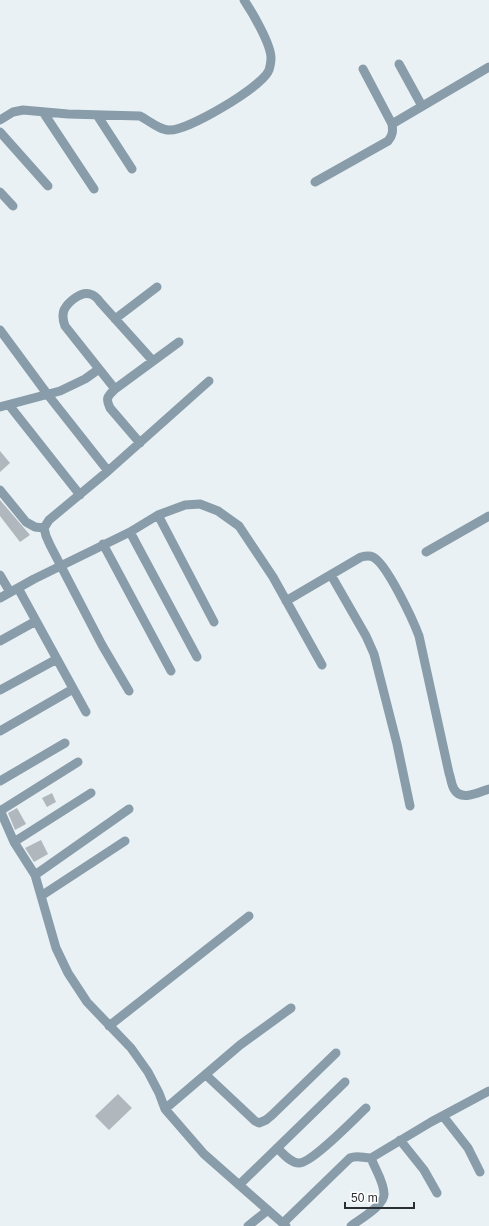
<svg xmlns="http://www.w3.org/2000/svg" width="489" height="1226" viewBox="0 0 489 1226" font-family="Arial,sans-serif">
	<rect width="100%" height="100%" fill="#e9f1f5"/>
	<path fill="#b1b8bd" d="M0 451 10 463 0 472Z
		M0 500 30 535 20 542 0 516Z
		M52 793 56 802 47 807 42 798Z
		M17 808 26 824 15 830 8 813Z
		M41 840 48 854 34 862 25 848Z
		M118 1094 132 1108 109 1130 95 1116Z"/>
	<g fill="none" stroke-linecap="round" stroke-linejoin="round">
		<path stroke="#889da9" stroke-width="9" d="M399 64 422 106
			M43 112 94 189
			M97 115 132 169
			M0 120 13 112 23 110 68 114 140 116C148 120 161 131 170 130 189 130 258 89 268 72 270 69 271 61 271 58 271 44 252 12 244 0
			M392 124 489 67
			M0 132 48 186
			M315 182 388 141C393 135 393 131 392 124L363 69
			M0 192 13 206
			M115 319 157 287
			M0 330 48 395 108 471
			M115 389 65 326C63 321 62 316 64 310 68 302 81 291 90 294 94 295 98 299 100 302L153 361
			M9 405 80 495
			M0 407 60 391 85 379 99 369
			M140 443 110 408C105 398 108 396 115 389L179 342
			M0 490 26 522 35 527 44 528
			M158 515 214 622
			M130 532 197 657
			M103 544 171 671
			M426 552 489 516
			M0 575 10 592
			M331 575 366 636 374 654 397 744 410 806
			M18 588 86 712
			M0 598 34 579 130 532 158 515 185 505 200 504 218 511 239 526 273 577 322 665
			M286 601 361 557C365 556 369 555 373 557 387 564 413 620 419 636L449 773C451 778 451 784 454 789 461 802 479 792 489 789
			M0 641 36 621
			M0 690 57 659
			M129 691 102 645 50 545 46 536 44 528 49 520 108 471 209 381
			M0 731 73 689
			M0 781 65 743
			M0 810 14 842 35 875 56 948 68 973 87 1002 131 1048 148 1072 159 1093 165 1109 204 1154 286 1226
			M0 811 78 762
			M14 842 91 793
			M35 875 129 809
			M41 896 125 841
			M109 1026 249 916
			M206 1075 255 1121 259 1123 266 1120 272 1115 336 1053
			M165 1109 240 1045 291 1008
			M443 1116 468 1148 480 1172
			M400 1140 424 1170 437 1193
			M277 1148C283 1153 290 1163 299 1163 312 1163 355 1118 366 1108
			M239 1185 345 1082
			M283 1223 350 1158C357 1155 363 1158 371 1158L431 1122 489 1091
			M248 1226 268 1210
			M351 1226C360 1219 385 1205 384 1194 384 1182 375 1169 371 1158"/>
	</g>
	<path d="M345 1202v6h69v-6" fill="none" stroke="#2c2f31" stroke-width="2"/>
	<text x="351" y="1202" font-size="12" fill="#2c2f31" stroke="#ffffff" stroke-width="3" paint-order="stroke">50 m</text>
</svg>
